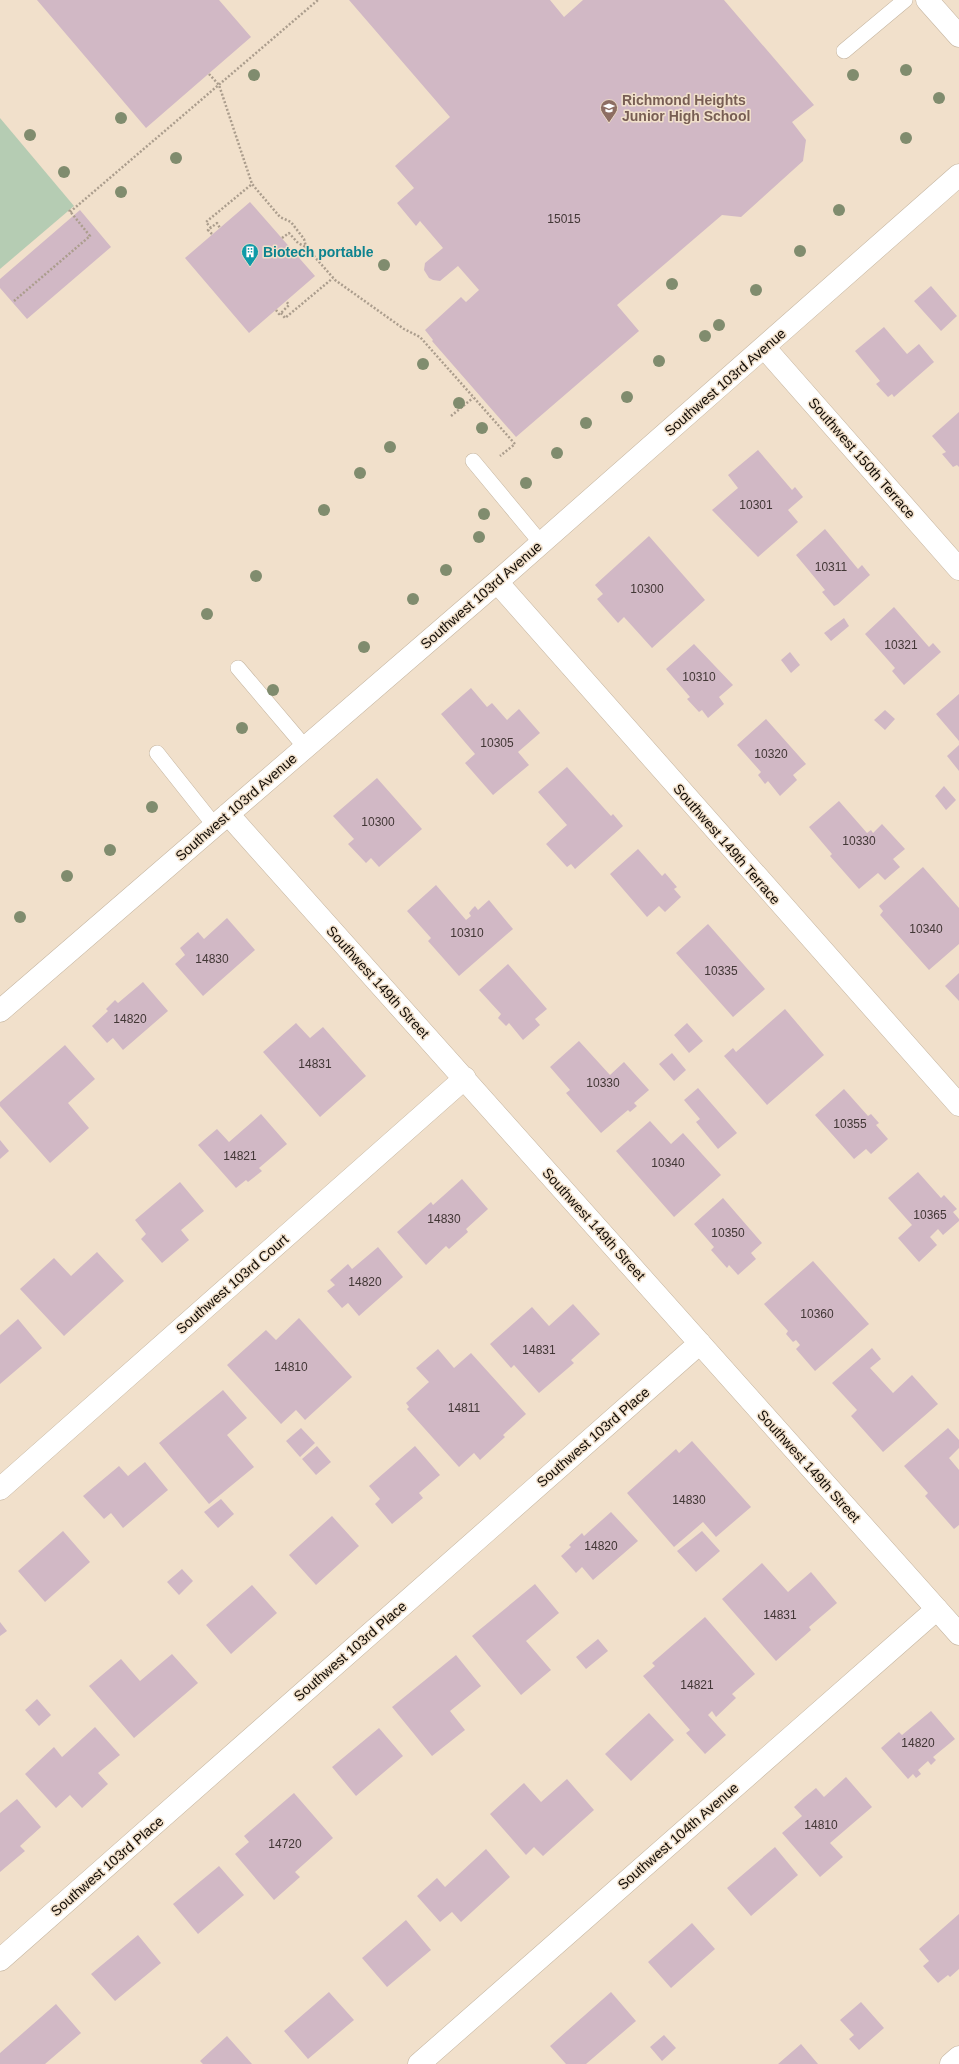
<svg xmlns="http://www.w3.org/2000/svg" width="959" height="2064" viewBox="0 0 959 2064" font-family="Arial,sans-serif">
	<rect width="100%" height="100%" fill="#f1e0cb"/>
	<path fill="#b5ccb3" d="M0 118 74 206 0 269Z"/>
	<path fill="#d1b8c5" d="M37 0H219L251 37 146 128Z
		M349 0H550L564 17 583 0H724L814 105 792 122 806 140 803 161 741 217 722 215 617 305 639 331 516 437 432 341 433 340 425 330 461 297 466 302 479 290 458 266 440 281 433 280 429 278 424 270 425 263 443 248 420 221 416 226 397 203 414 188 395 166 450 117Z
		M250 202 315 276 249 333 185 258Z
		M80 210 111 247 27 319 0 288V279Z
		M931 286 957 316 941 331 914 301Z
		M884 327 907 354 919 344 934 362 894 397 892 394 888 397 876 384 880 381 855 351Z
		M959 412V467L957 465 953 467 942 454 946 452 932 436Z
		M758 450 792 490 795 487 803 497 788 510 798 522 758 557 712 510 738 488 728 475Z
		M825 529 858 569 862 565 870 575 838 604 834 606 822 592 825 590 796 555Z
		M649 536 705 600 652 648 624 617 618 623 597 599 603 594 595 585Z
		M894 607 929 647 933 643 941 652 904 685 892 671 895 668 865 634Z
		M844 618 849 626 831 641 824 633Z
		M694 644 733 685 719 697 724 704 708 718 702 710 699 712 687 699 690 697 666 669Z
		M790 652 800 665 791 673 781 660Z
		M471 688 487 707 492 703 507 720 519 709 540 733 518 752 529 765 493 795 465 763 475 754 441 714Z
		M959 694V741L936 714Z
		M885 710 895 719 885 730 874 720Z
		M766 719 806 764 793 775 797 780 780 796 768 781 765 784 758 775 761 772 737 745Z
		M959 745V771L947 756Z
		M567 767 611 816 613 814 623 826 575 869 571 864 567 867 546 844 567 825 538 792Z
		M377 778 422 829 379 867 371 858 366 863 348 844 354 839 333 816Z
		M944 786 956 800 946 810 935 796Z
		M839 801 867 833 871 830 873 833 882 824 905 849 893 859 900 867 885 880 878 873 859 889 830 856 832 854 809 827Z
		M638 849 662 876 665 873 677 887 674 889 681 897 665 912 659 906 647 917 610 874Z
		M923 867 959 908V944L929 970 880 915 883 911 879 906Z
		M436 885 466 920 471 916 469 913 472 909 475 906 478 910 489 900 513 929 459 976 428 941 431 938 407 911Z
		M227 918 255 950 203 996 175 964 185 955 180 948 198 932 204 939Z
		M708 924 765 989 733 1017 676 953Z
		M508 964 547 1009 535 1019 540 1025 523 1040 509 1023 506 1026 498 1018 501 1014 479 990Z
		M959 973V1001L945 986Z
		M143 982 168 1011 123 1050 113 1038 107 1043 92 1026 108 1011 106 1009 115 1000 118 1003Z
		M785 1009 824 1055 767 1105 724 1056 733 1048 736 1052Z
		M296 1023 310 1038 323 1027 366 1076 320 1117 263 1052Z
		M687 1023 703 1041 689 1053 674 1035Z
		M579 1041 610 1075 624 1062 649 1090 634 1103 637 1106 630 1112 628 1110 601 1133 566 1093 570 1090 550 1067Z
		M65 1045 95 1079 68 1103 89 1128 50 1163 0 1106V1102Z
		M672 1053 686 1070 674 1081 659 1064Z
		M698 1088 737 1133 718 1149 696 1122 700 1119 684 1100Z
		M844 1089 868 1116 871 1114 879 1123 876 1125 888 1139 871 1154 866 1149 854 1159 815 1115Z
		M261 1114 287 1144 259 1168 262 1171 248 1182 246 1180 236 1188 198 1145 217 1129 229 1142Z
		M650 1121 671 1144 683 1133 721 1175 674 1217 616 1151Z
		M0 1140 9 1151 0 1159Z
		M918 1172 941 1198 944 1195 957 1209 953 1212 959 1219V1221L943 1235 938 1229 930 1237 937 1245 919 1262 898 1238 912 1225 888 1198Z
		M462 1179 488 1209 466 1229 468 1232 449 1249 446 1246 426 1265 397 1232 431 1202 433 1205Z
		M180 1182 204 1211 181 1230 189 1240 162 1263 141 1239 146 1234 135 1220Z
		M723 1198 762 1243 751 1253 756 1259 738 1275 729 1265 727 1268 711 1250 714 1247 694 1224Z
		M378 1247 403 1277 359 1316 348 1303 342 1308 327 1291 335 1285 330 1280 348 1264 352 1269Z
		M97 1252 124 1281 64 1336 20 1289 54 1258 71 1276Z
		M813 1261 869 1324 815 1371 796 1349 800 1345 796 1340 793 1342 786 1334 788 1331 764 1304Z
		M573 1304 600 1334 571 1360 574 1363 539 1393 514 1365 511 1368 490 1344 532 1307 549 1326Z
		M299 1318 352 1377 305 1420 296 1410 281 1424 227 1365 266 1330 276 1340Z
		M18 1319 42 1348 0 1384V1335Z
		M872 1348 881 1359 870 1368 893 1393 912 1375 938 1404 883 1452 851 1416 857 1410 832 1383Z
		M438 1349 454 1368 471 1353 526 1414 503 1435 505 1437 480 1460 474 1453 459 1467 407 1409 409 1407 406 1403 429 1382 416 1368Z
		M223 1390 247 1418 227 1435 254 1467 209 1504 159 1443Z
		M301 1428 315 1443 300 1457 286 1441Z
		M948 1428 959 1440V1448L949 1458 959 1470V1525L954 1529 925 1496 928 1493 904 1466Z
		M692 1441 751 1507 716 1537 703 1522 674 1547 627 1493 676 1449 679 1453Z
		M317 1446 331 1462 316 1475 302 1459Z
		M415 1446 440 1475 419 1493 423 1498 392 1524 375 1504 380 1499 369 1486Z
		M145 1462 168 1490 123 1528 111 1513 104 1519 83 1496 119 1466 128 1476Z
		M221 1499 234 1514 218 1528 204 1512Z
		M611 1512 638 1541 593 1580 582 1567 576 1573 561 1556 571 1547 569 1545 582 1533 584 1536Z
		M332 1516 359 1546 316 1585 289 1555Z
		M63 1531 90 1562 45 1602 18 1571Z
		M702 1531 720 1551 696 1572 677 1551Z
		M762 1563 788 1592 811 1572 837 1603 809 1627 811 1630 776 1661 722 1599Z
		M182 1569 193 1581 179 1595 167 1582Z
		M535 1584 559 1613 526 1641 551 1670 521 1695 472 1636Z
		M252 1585 277 1613 231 1654 206 1625Z
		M705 1617 755 1674 732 1694 736 1698 716 1717 712 1711 708 1715 726 1735 705 1754 686 1733 690 1730 643 1676 655 1666 652 1663Z
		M0 1622 7 1631 0 1636Z
		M598 1639 608 1651 586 1669 576 1657Z
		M172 1654 198 1683 134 1738 89 1686 121 1659 140 1681Z
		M456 1655 481 1686 450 1711 465 1730 432 1756 392 1707Z
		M37 1699 51 1715 39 1726 25 1710Z
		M931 1711 955 1739 933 1757 936 1760 931 1765 928 1761 918 1770 921 1774 916 1778 913 1774 908 1779 881 1748 899 1732 902 1735Z
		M649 1713 674 1740 631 1781 605 1754Z
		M95 1727 120 1755 98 1773 108 1784 82 1808 70 1795 56 1808 25 1774 54 1747 62 1757Z
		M379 1728 403 1756 356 1796 332 1767Z
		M846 1777 872 1807 830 1843 843 1857 820 1877 782 1833 802 1816 794 1807 805 1797 816 1788 824 1797Z
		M567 1779 594 1810 543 1856 534 1847 526 1855 490 1814 524 1783 541 1802Z
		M294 1793 333 1838 295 1872 300 1877 274 1900 235 1854 249 1842 244 1836Z
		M17 1799 41 1827 20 1846 25 1851 0 1872V1813Z
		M775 1847 798 1875 751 1916 727 1888Z
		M486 1849 510 1877 461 1922 452 1912 440 1922 417 1896 437 1878 445 1887Z
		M219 1866 244 1895 198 1934 173 1904Z
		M959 1914V1969L950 1977 948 1975 938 1983 923 1966 929 1961 919 1949Z
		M406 1920 431 1950 387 1987 362 1958Z
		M692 1923 715 1949 671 1988 648 1962Z
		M138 1935 161 1963 115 2001 91 1974Z
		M329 1992 354 2020 308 2059 284 2031Z
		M611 1992 636 2021 586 2064H566L550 2046Z
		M861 2002 884 2028 859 2050 849 2039 854 2035 840 2020Z
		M56 2004 81 2033 45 2064H0V2053Z
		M664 2035 676 2048 662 2061 650 2047Z
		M227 2036 252 2064H203L200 2061Z
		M801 2044 818 2064H778Z"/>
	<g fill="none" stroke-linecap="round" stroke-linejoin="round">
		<defs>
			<path id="service" d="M844 51 905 0
				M473 461 541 543
				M238 668 305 747
				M157 753 215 826"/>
			<path id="minor" d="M927 0 959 36
				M764 347 959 569
				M497 582 959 1105
				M228 814 959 1634
				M0 1011 497 582 959 175
				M0 1489 465 1078
				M0 1960 700 1343
				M419 2064 937 1609
				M951 2064 959 2057"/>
		</defs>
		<use href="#service" stroke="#c5b5a0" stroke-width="16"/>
		<use href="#minor" stroke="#c5b5a0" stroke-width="23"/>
		<path stroke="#ab9d8d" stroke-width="2.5" stroke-dasharray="2 2" stroke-linecap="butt" d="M209 74 219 85 252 184
			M70 212 318 0
			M211 228 206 222 252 184 280 217 291 222 304 239 306 247 335 280 404 329 420 337 515 444 500 456
			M212 234 208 230 217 223 220 228
			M282 238 289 233 298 243 306 247
			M14 301 90 236 69 210
			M276 310 279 314 281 313 289 305 286 301
			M281 313 285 318 333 278
			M451 416 473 398"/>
		<use href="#service" stroke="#fff" stroke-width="15"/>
		<use href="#minor" stroke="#fff" stroke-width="22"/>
	</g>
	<g fill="#808c6e">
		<circle cx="906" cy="70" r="6"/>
		<circle cx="254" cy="75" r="6"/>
		<circle cx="853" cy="75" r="6"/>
		<circle cx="939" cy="98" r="6"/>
		<circle cx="121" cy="118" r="6"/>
		<circle cx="30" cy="135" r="6"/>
		<circle cx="906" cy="138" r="6"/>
		<circle cx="176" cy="158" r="6"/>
		<circle cx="64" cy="172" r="6"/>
		<circle cx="121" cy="192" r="6"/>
		<circle cx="839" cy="210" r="6"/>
		<circle cx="800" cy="251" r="6"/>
		<circle cx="384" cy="265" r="6"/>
		<circle cx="672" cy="284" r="6"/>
		<circle cx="756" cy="290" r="6"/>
		<circle cx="719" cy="325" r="6"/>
		<circle cx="705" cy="336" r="6"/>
		<circle cx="659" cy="361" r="6"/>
		<circle cx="423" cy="364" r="6"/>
		<circle cx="627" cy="397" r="6"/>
		<circle cx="459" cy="403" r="6"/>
		<circle cx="586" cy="423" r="6"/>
		<circle cx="482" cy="428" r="6"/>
		<circle cx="390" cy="447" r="6"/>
		<circle cx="557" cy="453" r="6"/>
		<circle cx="360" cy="473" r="6"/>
		<circle cx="526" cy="483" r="6"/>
		<circle cx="324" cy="510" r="6"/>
		<circle cx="484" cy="514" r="6"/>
		<circle cx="479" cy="537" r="6"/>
		<circle cx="446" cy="570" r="6"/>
		<circle cx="256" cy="576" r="6"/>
		<circle cx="413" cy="599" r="6"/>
		<circle cx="207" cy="614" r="6"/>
		<circle cx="364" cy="647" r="6"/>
		<circle cx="273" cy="690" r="6"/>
		<circle cx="242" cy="728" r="6"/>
		<circle cx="152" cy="807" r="6"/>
		<circle cx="110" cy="850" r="6"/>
		<circle cx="67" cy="876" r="6"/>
		<circle cx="20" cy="917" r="6"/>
	</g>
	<defs>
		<symbol id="school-pin" viewBox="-11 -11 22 30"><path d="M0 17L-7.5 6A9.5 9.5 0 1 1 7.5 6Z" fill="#8d6e63" stroke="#f1e0cb"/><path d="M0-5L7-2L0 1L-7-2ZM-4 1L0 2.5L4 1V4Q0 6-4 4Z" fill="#fff"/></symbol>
		<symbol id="building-pin" viewBox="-11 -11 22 30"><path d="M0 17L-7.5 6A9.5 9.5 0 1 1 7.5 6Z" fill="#0f9aa8" stroke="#f1e0cb"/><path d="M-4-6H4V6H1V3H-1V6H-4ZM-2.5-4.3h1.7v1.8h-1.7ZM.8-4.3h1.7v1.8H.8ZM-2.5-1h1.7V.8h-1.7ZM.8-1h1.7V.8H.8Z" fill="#fff"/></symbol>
	</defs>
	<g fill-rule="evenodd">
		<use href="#school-pin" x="599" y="98" width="20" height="27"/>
		<use href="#building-pin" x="240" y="242" width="20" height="27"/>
	</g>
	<g text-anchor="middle" stroke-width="3" stroke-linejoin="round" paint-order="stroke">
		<g font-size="12" fill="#423736">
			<text x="564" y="223">15015</text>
			<text x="756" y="509">10301</text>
			<text x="831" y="571">10311</text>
			<text x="647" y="593">10300</text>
			<text x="901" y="649">10321</text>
			<text x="699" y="681">10310</text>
			<text x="497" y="747">10305</text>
			<text x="771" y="758">10320</text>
			<text x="378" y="826">10300</text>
			<text x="859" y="845">10330</text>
			<text x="926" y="933">10340</text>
			<text x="467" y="937">10310</text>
			<text x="212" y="963">14830</text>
			<text x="721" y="975">10335</text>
			<text x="130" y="1023">14820</text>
			<text x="315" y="1068">14831</text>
			<text x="603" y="1087">10330</text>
			<text x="850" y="1128">10355</text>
			<text x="240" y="1160">14821</text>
			<text x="668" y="1167">10340</text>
			<text x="930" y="1219">10365</text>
			<text x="444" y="1223">14830</text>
			<text x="728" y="1237">10350</text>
			<text x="365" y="1286">14820</text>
			<text x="817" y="1318">10360</text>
			<text x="539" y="1354">14831</text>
			<text x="291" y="1371">14810</text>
			<text x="464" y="1412">14811</text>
			<text x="689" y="1504">14830</text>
			<text x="601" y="1550">14820</text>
			<text x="780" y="1619">14831</text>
			<text x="697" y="1689">14821</text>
			<text x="918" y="1747">14820</text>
			<text x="821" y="1829">14810</text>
			<text x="285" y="1848">14720</text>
		</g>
		<g font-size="14" font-weight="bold" fill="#785e54" stroke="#f1e0cb" text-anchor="start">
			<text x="622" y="105">Richmond Heights<tspan x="622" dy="16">Junior High School</tspan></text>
		</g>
		<g font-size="14" font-weight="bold" fill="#0d838f" stroke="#f1e0cb" text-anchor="start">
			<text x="263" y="257">Biotech portable</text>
		</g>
		<g font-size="14" fill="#120c06" stroke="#f1e0cb">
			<text transform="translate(725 382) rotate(-41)" y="5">Southwest 103rd Avenue</text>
			<text transform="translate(862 458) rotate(49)" y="5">Southwest 150th Terrace</text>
			<text transform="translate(481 595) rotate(-41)" y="5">Southwest 103rd Avenue</text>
			<text transform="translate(236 807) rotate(-41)" y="5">Southwest 103rd Avenue</text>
			<text transform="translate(727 844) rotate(49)" y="5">Southwest 149th Terrace</text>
			<text transform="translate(378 982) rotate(48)" y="5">Southwest 149th Street</text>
			<text transform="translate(594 1224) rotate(48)" y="5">Southwest 149th Street</text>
			<text transform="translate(232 1284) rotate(-41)" y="5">Southwest 103rd Court</text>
			<text transform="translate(593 1437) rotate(-41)" y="5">Southwest 103rd Place</text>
			<text transform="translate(809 1466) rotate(48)" y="5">Southwest 149th Street</text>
			<text transform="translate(350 1651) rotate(-41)" y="5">Southwest 103rd Place</text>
			<text transform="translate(678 1836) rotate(-41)" y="5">Southwest 104th Avenue</text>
			<text transform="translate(107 1866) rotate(-41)" y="5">Southwest 103rd Place</text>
		</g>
	</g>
</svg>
